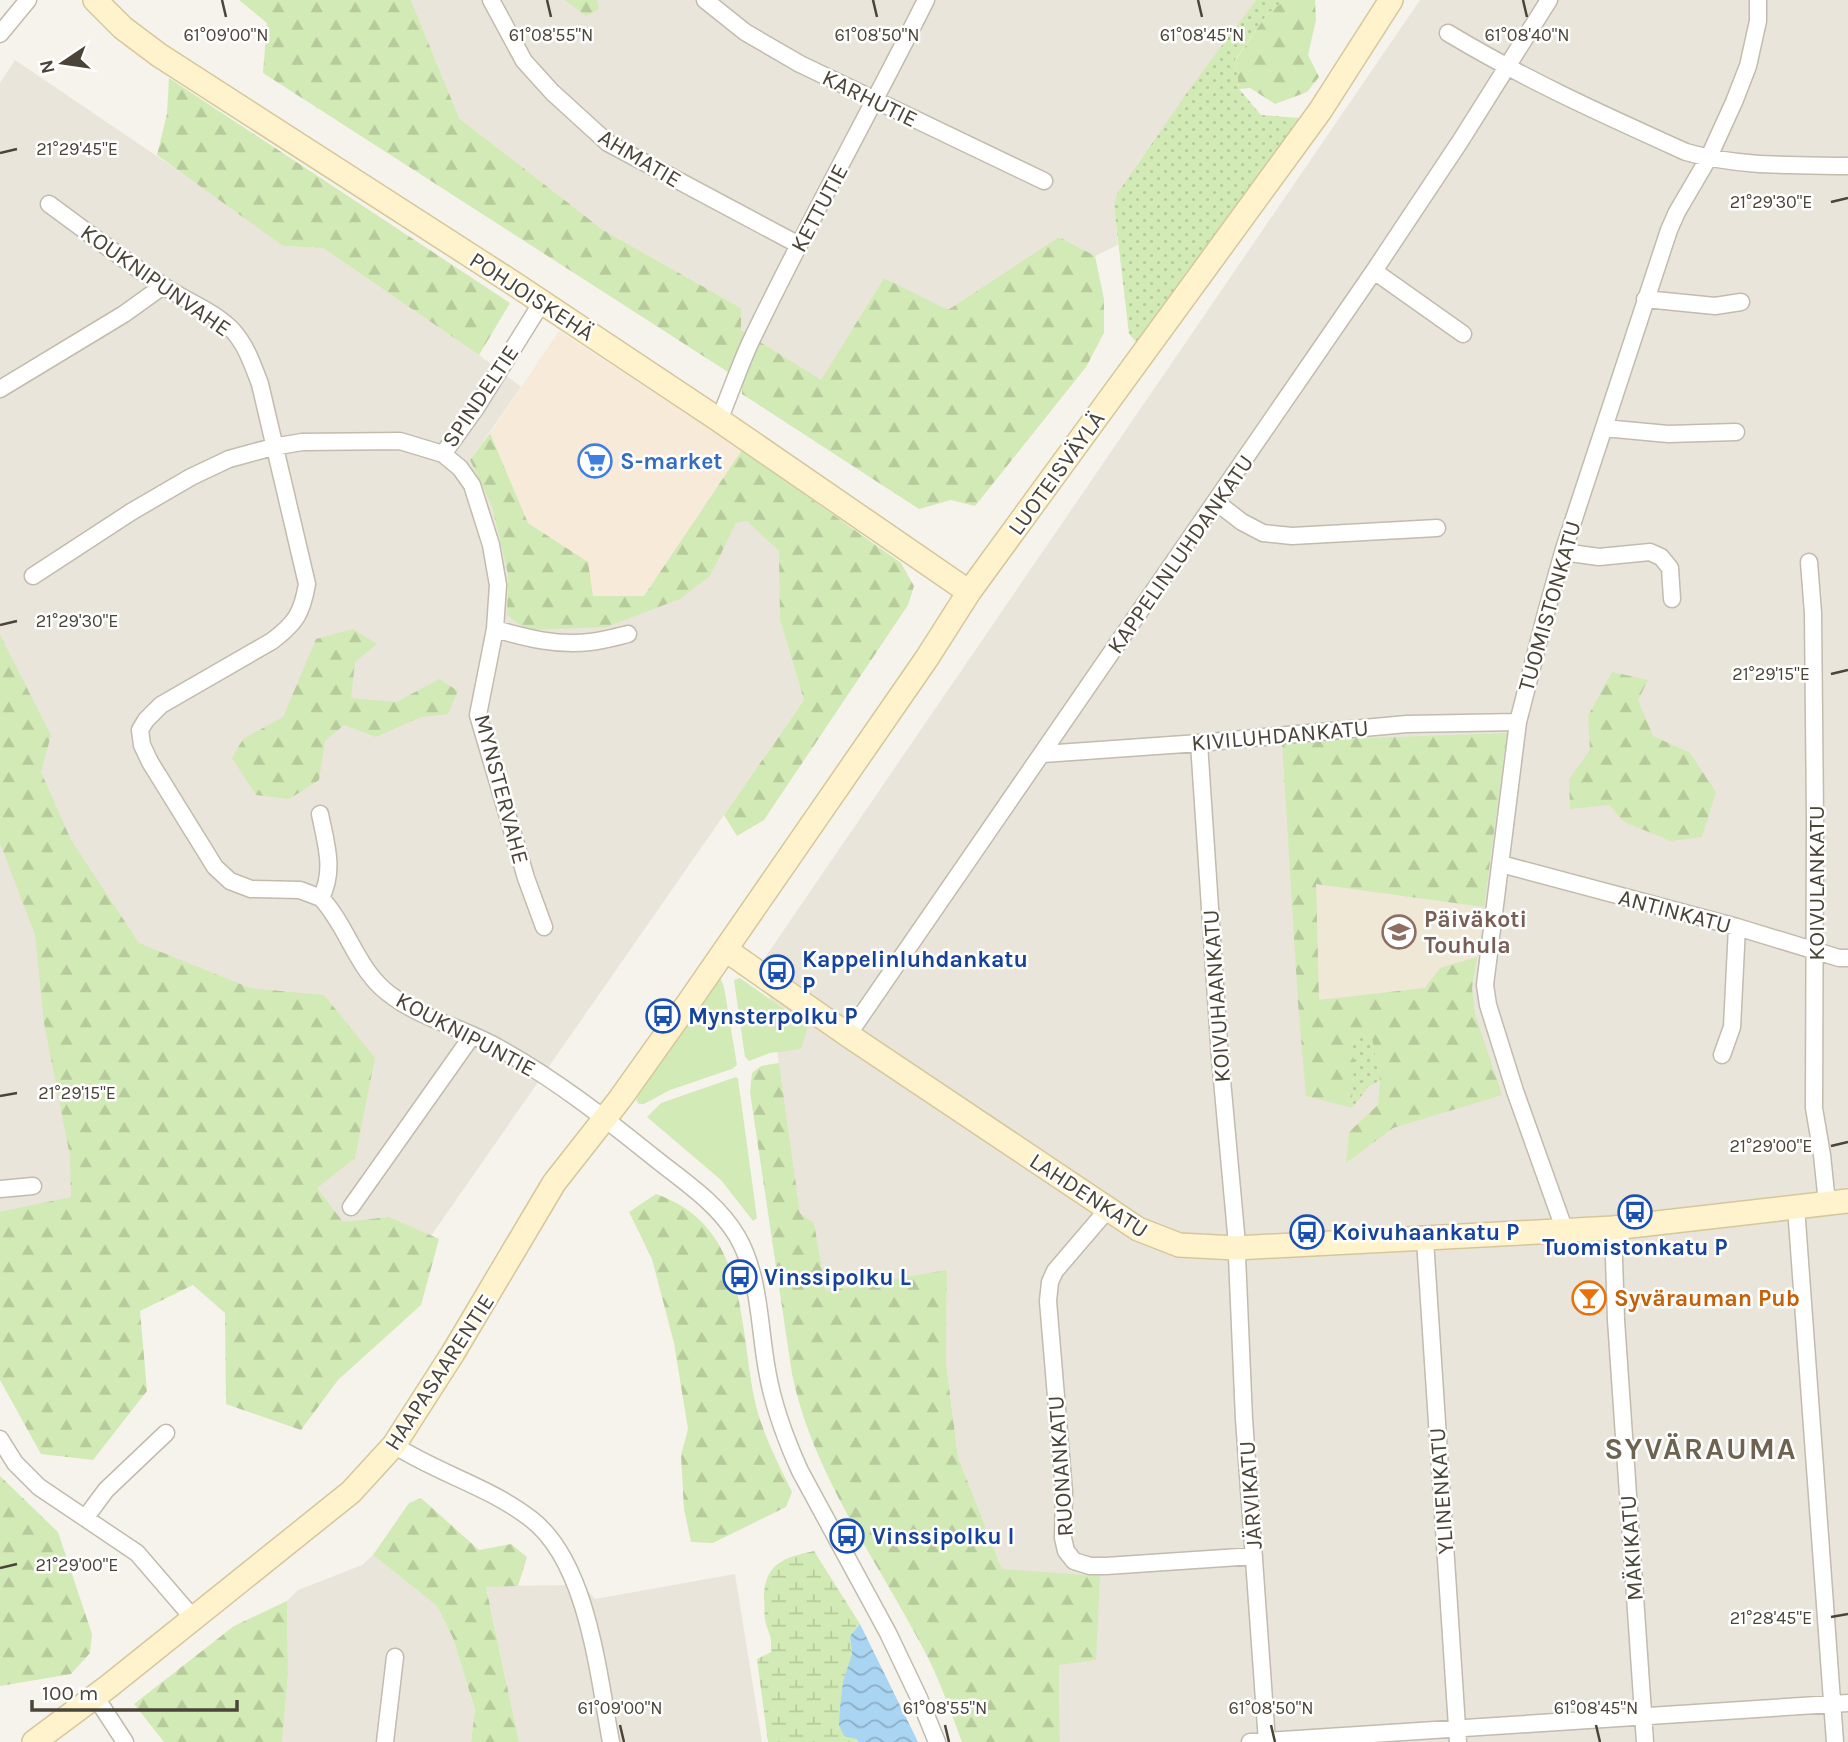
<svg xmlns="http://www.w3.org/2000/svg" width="1848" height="1742" viewBox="0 0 1848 1742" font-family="Karla,sans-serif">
	<defs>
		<pattern id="forest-firs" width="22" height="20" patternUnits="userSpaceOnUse" patternTransform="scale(1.75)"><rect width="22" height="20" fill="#d2eab5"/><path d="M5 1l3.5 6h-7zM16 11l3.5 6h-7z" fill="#b6ca9c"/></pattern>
		<pattern id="wetland-marsh" width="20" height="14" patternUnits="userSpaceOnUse" patternTransform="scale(1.75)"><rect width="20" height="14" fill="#d2eab5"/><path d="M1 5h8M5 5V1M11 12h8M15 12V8" fill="none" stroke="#b6ca9c"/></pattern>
		<pattern id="park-dots" width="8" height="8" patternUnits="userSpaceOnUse" patternTransform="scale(1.75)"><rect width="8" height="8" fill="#d2eab5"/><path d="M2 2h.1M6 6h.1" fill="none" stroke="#b6ca9c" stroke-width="1.8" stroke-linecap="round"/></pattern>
		<pattern id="water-waves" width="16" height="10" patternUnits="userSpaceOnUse" patternTransform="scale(1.75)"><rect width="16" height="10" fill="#a9d4f2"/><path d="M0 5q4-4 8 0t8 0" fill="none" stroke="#8caec5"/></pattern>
	</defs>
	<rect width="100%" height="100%" fill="#f6f3ec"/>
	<path fill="#eae5da" d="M411 0H1256L1138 163 1114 206 1118 245 1095 256 1059 237 948 311 884 278 821 381 741 330V308L603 230 459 118Z
		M1420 0H1848V1742H1060L1059 1665 1002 1569 958 1457 946 1363 947 1271 826 1291 814 1223 800 1213 764 959Z
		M15 60 232 207 283 246 323 248 479 355 521 387 470 460 492 507 508 574 507 615 710 576 735 523 747 521 780 551V620L804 700 401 1279 90 1204 0 1224V83Z
		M373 1555 437 1606 453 1638 475 1711 471 1742H282L288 1675 287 1601 298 1590 362 1565Z
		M735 1574 762 1742H519L486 1586 583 1585 595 1599Z"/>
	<path fill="#f7ead8" d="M559 331 742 450 644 596H593L587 562 528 523 490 433Z"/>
	<path fill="#efe8d6" d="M1316 884 1484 907 1477 957 1440 968 1425 988 1319 1000Z"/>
	<path fill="#d2eab5" d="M720 977 724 987 737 1065 732 1069 670 1090 644 1104H639L636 1100 643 1087 717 978Z
		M740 978 808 1026 801 1049 770 1053 749 1061 745 1057 734 980Z
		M736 1077 738 1079 757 1218 753 1221 721 1180 647 1117 661 1103Z"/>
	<path fill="url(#forest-firs)" d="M239 0H411L459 118 603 230 741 308V330L821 380 884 278 948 310 1059 237 1095 256 1104 299V333L1086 367 975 506 951 500 919 509 742 394V381L263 73 267 23Z
		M565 0H597L599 9 586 16Z
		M1285 0H1315L1316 20 1308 55 1319 77 1307 92 1275 104 1250 88 1239 89 1235 61 1267 14Z
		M169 78 510 303 479 355 323 248 283 246 157 155 167 114Z
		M490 433 528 523 588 562 593 596H644L742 450 901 563 914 586 908 605 764 820 737 836 724 815 804 700 780 620 779 551 747 521 736 523 710 576 680 599 606 627 527 630 507 615 508 574 492 507 470 460Z
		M353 629 377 644 355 662 351 698 397 702 439 679 458 691 448 714 421 717 376 737 344 725 325 741 319 780 289 799 256 795 232 758 243 739 283 717 316 639Z
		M0 635 51 735 41 772 71 840 139 943 250 988 324 995 375 1058 355 1158 317 1188 343 1222 389 1217 439 1239 421 1305 338 1380 301 1430 226 1404 225 1313 193 1285 140 1311 147 1391 93 1460 41 1454 0 1380V1212L71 1197 70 1156 44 1023 35 935 0 843Z
		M1612 672 1648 680 1638 700 1653 736 1690 753 1716 792 1702 837 1671 841 1624 822 1609 805 1570 809 1569 779 1590 750 1588 716Z
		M1507 733 1484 907 1316 884 1319 1000 1425 988 1440 968 1477 957 1472 988 1475 1014 1502 1095 1393 1128 1346 1163 1349 1132 1378 1105 1380 1080 1371 1034 1352 1039 1354 1061 1352 1108 1306 1096 1298 1002 1282 741Z
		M779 1063 800 1213 814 1223 826 1291 947 1270 946 1363 958 1457 1002 1569 1100 1576 1096 1660 1059 1665 1060 1742H962C950 1710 939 1678 923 1648 876 1559 813 1474 792 1374L750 1092 752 1073 761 1066Z
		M656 1194C746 1225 739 1320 754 1397 761 1431 777 1461 792 1492L786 1507 713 1543 691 1542 684 1509 681 1455 688 1429 674 1343 652 1259 629 1212Z
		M0 1476 58 1532 92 1634 90 1653 71 1674 0 1686Z
		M421 1498 479 1550 511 1544 527 1557 518 1586 486 1587 519 1742H471L475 1710 453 1638 437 1606 373 1555 409 1503Z
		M287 1601 288 1675 282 1742H164L134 1704 234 1626Z"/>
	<path fill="url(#wetland-marsh)" d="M814 1551 860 1624 850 1636 852 1654 849 1667 859 1742H768L757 1659 771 1652C772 1633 769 1636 765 1620 764 1613 765 1605 764 1598 764 1564 784 1557 814 1551Z"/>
	<path fill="url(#park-dots)" d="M1256 0H1285L1267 14 1235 60 1239 89 1261 115 1300 118 1137 343 1129 334 1114 206 1117 194 1191 87Z
		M1371 1034 1380 1080 1369 1086 1352 1108 1354 1061 1352 1038Z"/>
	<path fill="url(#water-waves)" d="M860 1624 918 1742H859L857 1739 844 1736 839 1725 840 1708 843 1682 852 1654 850 1636Z"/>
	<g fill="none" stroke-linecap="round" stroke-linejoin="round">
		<defs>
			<path id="minor" d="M491 0 524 61 552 92 608 143 799 245
				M705 0 745 32 800 64 1044 181
				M1448 33C1526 80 1604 115 1686 152 1737 167 1795 165 1848 166
				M0 34 28 0
				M49 204C86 231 123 260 162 285 185 301 215 311 234 332 247 347 253 366 260 384L307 584C302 613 296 623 272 641L161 705 146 720 140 730 142 745 150 762 215 867 230 881 251 889 300 890 321 898
				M1374 271 1463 334
				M1645 299 1715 306 1741 302
				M0 389 124 314 163 286
				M719 420C730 394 739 367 751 341 806 226 869 114 926 0
				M1604 428 1668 434 1736 432
				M443 454 460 468 472 485 491 545 498 585 495 629 478 715 526 878 544 927
				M1216 502 1242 522 1263 533 1292 536 1437 528
				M1563 552 1599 557 1650 552 1661 557 1670 568 1672 599
				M1809 562 1813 613 1815 819 1814 1108 1822 1155 1827 1203
				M33 576 131 512 191 477 229 459 273 447 302 442 400 441 443 454 476 408 542 302
				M495 629C526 638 557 646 590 642 602 641 616 637 628 634
				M1199 743 1220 1058 1236 1233 1244 1419 1267 1742
				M1043 754 1199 743 1407 724 1518 722
				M320 814C326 844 335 870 321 898 349 928 357 972 392 996 423 1019 463 1028 497 1047 554 1078 606 1119 657 1160 686 1183 718 1204 737 1236 760 1275 759 1327 767 1370 773 1406 785 1438 800 1471L888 1633 919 1698 937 1742
				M1501 864 1737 927 1839 958H1848
				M848 1035 1374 271 1461 140 1549 0
				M1722 1055 1732 1027 1737 927
				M0 1189 33 1186
				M351 1207 472 1036
				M1796 1207 1835 1742
				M1108 1209 1055 1271 1050 1282 1048 1301 1064 1492 1063 1538 1066 1551 1074 1561 1090 1566H1106L1254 1556
				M1613 1228 1616 1320 1645 1742
				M1565 1231 1515 1091 1488 1005 1485 985 1518 722 1546 613 1563 552 1669 230 1677 212 1708 159 1734 102 1748 66 1758 21V0
				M1425 1240 1458 1742
				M0 1439 15 1463 39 1487 137 1553 193 1618
				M394 1445C437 1473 490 1487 531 1519 588 1563 598 1674 611 1742
				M86 1517 106 1490 166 1433
				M95 1696 125 1742
				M385 1742 395 1657
				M1250 1742 1848 1703"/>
			<path id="secondary" d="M95 0 123 28 159 55 513 283 719 420 969 592
				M726 950 848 1035 1138 1229 1179 1245 1236 1248 1613 1228 1848 1201
				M34 1742 109 1686 351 1492 394 1445 453 1353 554 1183 620 1099 689 1002 927 658 969 592 1320 111 1391 0"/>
		</defs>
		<use href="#minor" stroke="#c2bbae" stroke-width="19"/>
		<use href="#secondary" stroke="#d6c79b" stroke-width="26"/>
		<use href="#minor" stroke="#fff" stroke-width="16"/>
		<use href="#secondary" stroke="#fff3cd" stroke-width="23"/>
	</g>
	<path fill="none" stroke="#4b4439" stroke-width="2.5" d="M222 0 226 17M547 0 551 17M873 0 877 17M1198 0 1202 17M1523 0 1527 17M0 153 17 149M1831 202 1848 198M0 625 17 621M1831 674 1848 670M0 1096 17 1093M1831 1146 1848 1142M0 1568 17 1564M1831 1617 1848 1614M620 1725 624 1742M945 1725 949 1742M1271 1725 1275 1742M1596 1725 1600 1742"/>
	<defs>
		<symbol id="supermarket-ring" viewBox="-11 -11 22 22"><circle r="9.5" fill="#fff" stroke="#3f7fe0" stroke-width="1.5"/><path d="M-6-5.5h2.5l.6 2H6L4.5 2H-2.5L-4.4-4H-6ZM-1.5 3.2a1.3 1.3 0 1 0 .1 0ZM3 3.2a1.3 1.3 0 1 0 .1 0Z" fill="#3f7fe0"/></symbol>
		<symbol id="school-ring" viewBox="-11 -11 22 22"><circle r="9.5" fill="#fff" stroke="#8d6e63" stroke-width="1.5"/><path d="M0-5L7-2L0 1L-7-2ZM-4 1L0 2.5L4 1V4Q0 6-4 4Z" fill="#8d6e63"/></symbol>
		<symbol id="bus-ring" viewBox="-11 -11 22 22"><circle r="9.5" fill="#fff" stroke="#1a4fb4" stroke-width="1.5"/><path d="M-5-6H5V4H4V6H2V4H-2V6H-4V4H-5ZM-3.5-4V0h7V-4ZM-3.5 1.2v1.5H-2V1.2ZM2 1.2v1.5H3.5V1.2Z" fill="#1a4fb4"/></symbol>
		<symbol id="bar-ring" viewBox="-11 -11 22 22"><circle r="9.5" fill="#fff" stroke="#e8710a" stroke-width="1.5"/><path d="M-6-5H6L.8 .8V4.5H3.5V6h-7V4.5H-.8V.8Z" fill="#e8710a"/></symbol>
	</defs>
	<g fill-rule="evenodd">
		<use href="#supermarket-ring" x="576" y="442" width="38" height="38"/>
		<use href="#school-ring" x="1380" y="913" width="38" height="38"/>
		<use href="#bus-ring" x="758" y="953" width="38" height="38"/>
		<use href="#bus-ring" x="644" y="997" width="38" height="38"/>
		<use href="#bus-ring" x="1616" y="1193" width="38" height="38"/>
		<use href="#bus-ring" x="1288" y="1213" width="38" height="38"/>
		<use href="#bus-ring" x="721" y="1258" width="38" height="38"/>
		<use href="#bar-ring" x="1570" y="1279" width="38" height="38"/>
		<use href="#bus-ring" x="828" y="1517" width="38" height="38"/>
	</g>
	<g text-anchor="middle" stroke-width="5" stroke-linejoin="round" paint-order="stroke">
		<g font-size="23" fill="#4b4439" stroke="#fff">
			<text transform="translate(870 98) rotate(26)" y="8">KARHUTIE</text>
			<text transform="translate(640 158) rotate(31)" y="8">AHMATIE</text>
			<text transform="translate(819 208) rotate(-62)" y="8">KETTUTIE</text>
			<text transform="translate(156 280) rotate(35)" y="8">KOUKNIPUNVAHE</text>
			<text transform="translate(532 296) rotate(33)" y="8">POHJOISKEHÄ</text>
			<text transform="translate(480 396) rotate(-56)" y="8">SPINDELTIE</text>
			<text transform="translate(1056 473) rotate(-54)" y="8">LUOTEISVÄYLÄ</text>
			<text transform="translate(1180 554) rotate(-55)" y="8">KAPPELINLUHDANKATU</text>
			<text transform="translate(1549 606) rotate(-74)" y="8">TUOMISTONKATU</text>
			<text transform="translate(1280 735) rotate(-5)" y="8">KIVILUHDANKATU</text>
			<text transform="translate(502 789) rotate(75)" y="8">MYNSTERVAHE</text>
			<text transform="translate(1816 883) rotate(-90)" y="8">KOIVULANKATU</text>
			<text transform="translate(1675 911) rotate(15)" y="8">ANTINKATU</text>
			<text transform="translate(1216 996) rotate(-94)" y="8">KOIVUHAANKATU</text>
			<text transform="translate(466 1034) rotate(28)" y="8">KOUKNIPUNTIE</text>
			<text transform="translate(1089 1195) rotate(33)" y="8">LAHDENKATU</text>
			<text transform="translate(439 1372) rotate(-57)" y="8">HAAPASAARENTIE</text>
			<text transform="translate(1060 1466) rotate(-94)" y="8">RUONANKATU</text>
			<text transform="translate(1441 1491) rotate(-94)" y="8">YLINENKATU</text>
			<text transform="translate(1250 1495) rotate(-94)" y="8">JÄRVIKATU</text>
			<text transform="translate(1631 1548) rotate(-94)" y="8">MÄKIKATU</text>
		</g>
		<g font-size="23" font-weight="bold" fill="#366cbe" stroke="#fff" text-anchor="start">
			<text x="620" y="469">S-market</text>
		</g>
		<g font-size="23" font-weight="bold" fill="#785e54" stroke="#fff" text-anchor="start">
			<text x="1424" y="927">Päiväkoti<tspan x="1424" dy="26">Touhula</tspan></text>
		</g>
		<g font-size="23" font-weight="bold" fill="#164399" stroke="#fff" text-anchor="start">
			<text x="802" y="967">Kappelinluhdankatu<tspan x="802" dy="26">P</tspan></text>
			<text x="688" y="1024">Mynsterpolku P</text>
			<text x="1332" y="1240">Koivuhaankatu P</text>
			<text x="1635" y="1255" text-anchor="middle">Tuomistonkatu P</text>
			<text x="764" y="1285">Vinssipolku L</text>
			<text x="872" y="1544">Vinssipolku I</text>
		</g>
		<g font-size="23" font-weight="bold" fill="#c56008" stroke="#fff" text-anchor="start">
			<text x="1614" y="1306">Syvärauman Pub</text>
		</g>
		<g font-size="30" font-weight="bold" letter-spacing="2" fill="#6e6250" stroke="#fff">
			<text x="1701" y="1459">SYVÄRAUMA</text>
		</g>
	</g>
	<g font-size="18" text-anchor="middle" fill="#4b4439" stroke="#fff" stroke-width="5" stroke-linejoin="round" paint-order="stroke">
		<text x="226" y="41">61°09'00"N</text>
		<text x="551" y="41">61°08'55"N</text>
		<text x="877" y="41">61°08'50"N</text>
		<text x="1202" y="41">61°08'45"N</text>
		<text x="1527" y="41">61°08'40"N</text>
		<text x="77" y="155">21°29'45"E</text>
		<text x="1771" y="208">21°29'30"E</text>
		<text x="77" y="627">21°29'30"E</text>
		<text x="1771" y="680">21°29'15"E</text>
		<text x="77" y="1099">21°29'15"E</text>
		<text x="1771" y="1152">21°29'00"E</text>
		<text x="77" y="1571">21°29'00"E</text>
		<text x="1771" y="1624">21°28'45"E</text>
		<text x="620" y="1714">61°09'00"N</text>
		<text x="945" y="1714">61°08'55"N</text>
		<text x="1271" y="1714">61°08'50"N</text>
		<text x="1596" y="1714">61°08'45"N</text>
	</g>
	<g transform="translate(63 63) rotate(257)" stroke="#ffffff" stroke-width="5" paint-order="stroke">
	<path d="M0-5L12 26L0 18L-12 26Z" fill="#4b4439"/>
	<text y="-10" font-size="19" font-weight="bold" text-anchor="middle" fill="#4b4439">N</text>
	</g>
	<path d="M32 1700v10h205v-10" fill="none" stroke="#4b4439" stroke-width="3.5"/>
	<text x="42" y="1700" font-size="21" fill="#4b4439" stroke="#ffffff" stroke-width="5" paint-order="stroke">100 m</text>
</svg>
